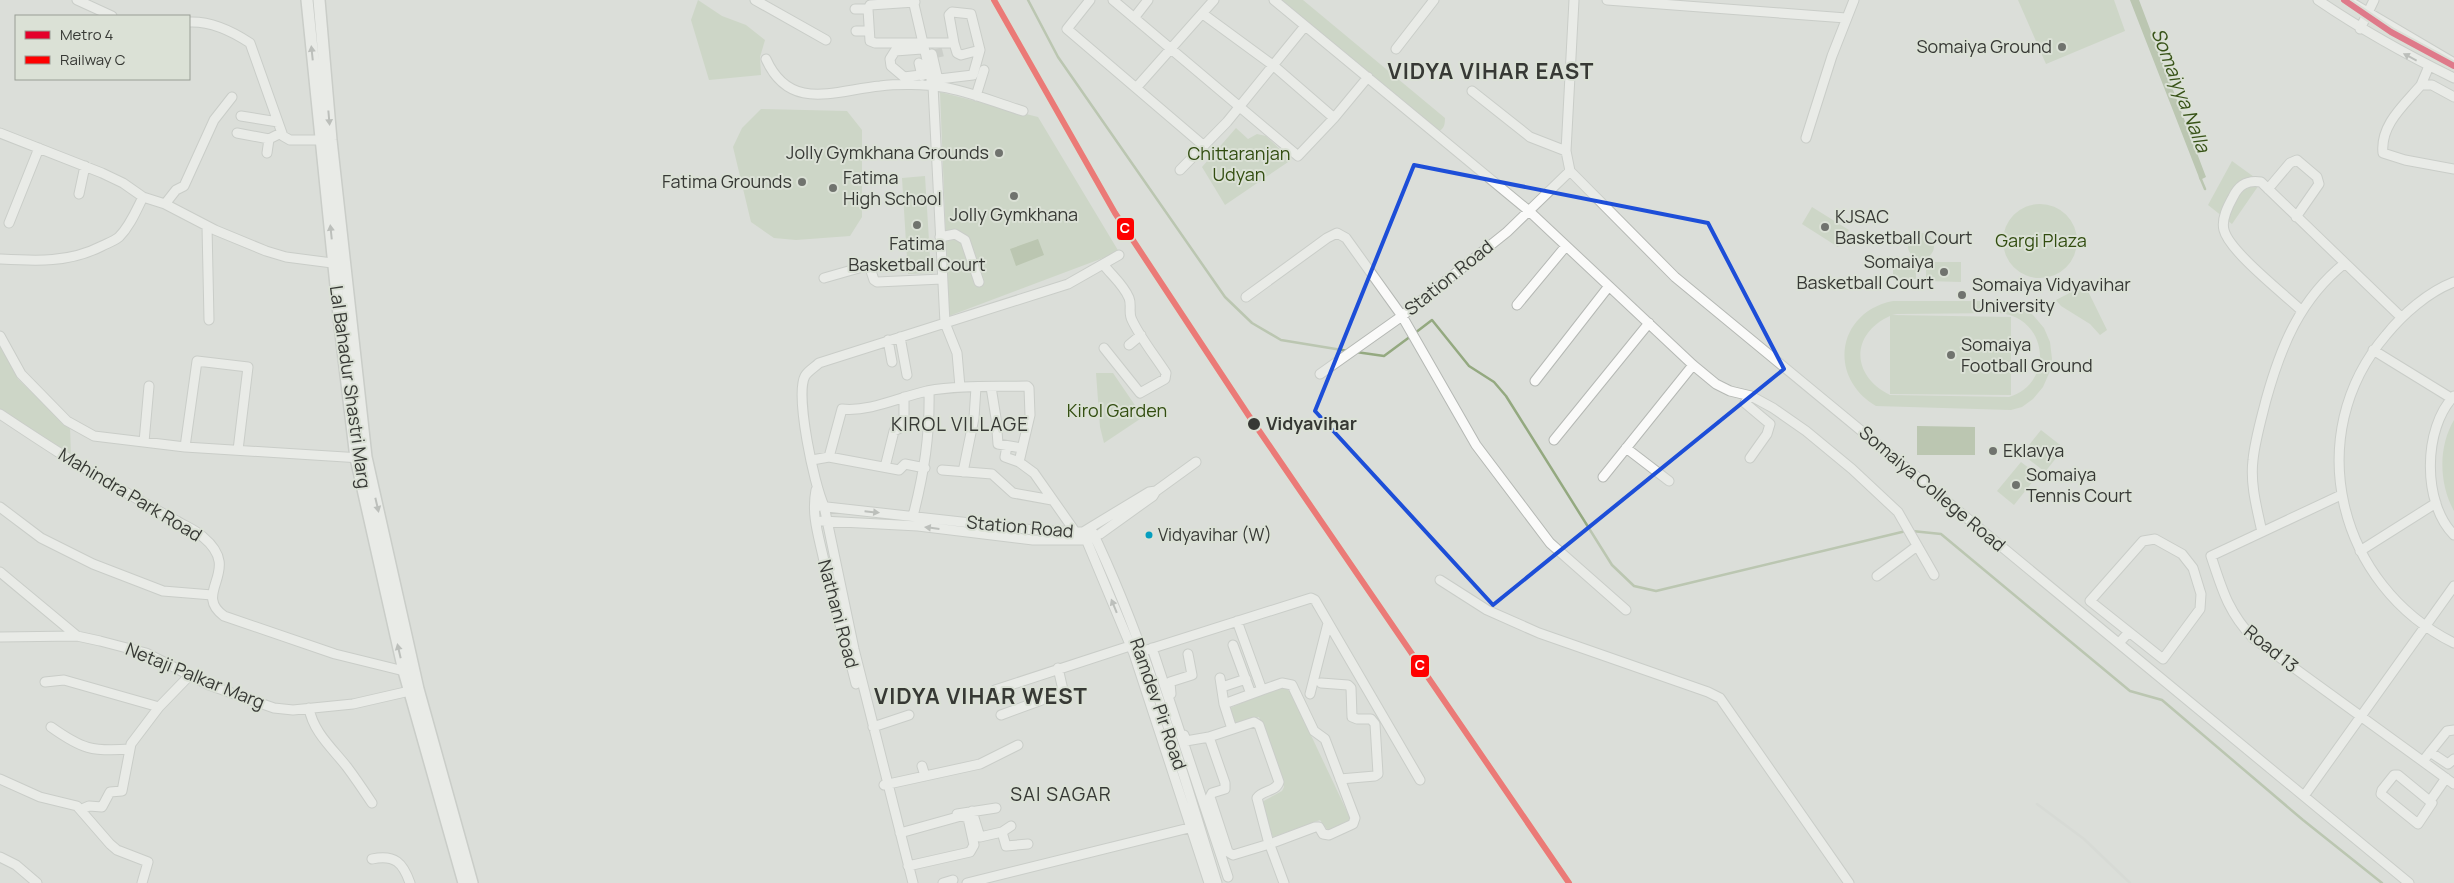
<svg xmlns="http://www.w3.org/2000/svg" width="2454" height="883" viewBox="0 0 2454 883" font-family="Manrope,sans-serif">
	<rect width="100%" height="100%" fill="#dbded9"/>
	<path fill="#bdccb1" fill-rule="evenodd" d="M698 0 722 16 746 25 765 40 760 57 761 75 709 80 691 20Z
		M1277 0H1303L1445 118C1445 127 1443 130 1435 133Z
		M2018 0H2114L2125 31 2046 64Z
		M940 92 1038 117 1119 252 949 316Z
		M761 109 847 111 862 130V217L850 236 796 240 774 238 751 222 733 147 742 128Z
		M1236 128 1248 139 1257 134 1266 136 1291 160 1225 205 1202 167Z
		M2232 161 2261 182 2232 224 2208 205Z
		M925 176 931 273 908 274 902 178Z
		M2003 241a37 37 0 1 1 74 0a37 37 0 1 1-74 0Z
		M1812 207 1849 230 1838 247 1802 224Z
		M1908 246a13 13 0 1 1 26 0a13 13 0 1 1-26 0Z
		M1926 262H1961V282L1926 281Z
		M1893 263 1916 264V279L1893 278Z
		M2085 285 2107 330 2100 335 2090 324 2061 306 2056 300Z
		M1893 301H2004L2016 303 2033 315 2044 328 2050 342 2052 359 2050 371 2043 387 2033 399 2022 407 2011 410 1876 406C1827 377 1837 312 1893 301ZM1897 314 2000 313C2048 318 2055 383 2009 397L1890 395C1851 376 1850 334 1890 316V394L2011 395V317L1892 315Z
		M0 344 18 379 64 423 70 426 71 457 0 409Z
		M1096 373H1113L1143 417 1104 443 1100 427Z
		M2454 420V511C2439 484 2438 447 2454 420Z
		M2041 430 2064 448 2045 472 2022 454Z
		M2021 462 2038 475 2014 505 1997 491Z
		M1284 685 1292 695 1351 820 1329 832 1320 820 1273 837 1260 803 1282 791 1284 787 1259 717 1236 724 1230 708Z"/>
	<path fill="#94a980" d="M2130 0H2139L2206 177 2200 180Z
		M1038 239 1044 255 1016 266 1010 249Z
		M1917 426 1975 427V455H1917Z"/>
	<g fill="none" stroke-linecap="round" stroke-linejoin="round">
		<path stroke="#94a980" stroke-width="2.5" d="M1028 0 1058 57 1225 297 1252 323 1281 340 1348 351
			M2200 177 2205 189
			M1415 333 1432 320 1469 366 1494 382 1506 396 1612 565 1634 586 1656 591 1906 531
			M1356 352 1384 356 1411 336
			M1912 531 1941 534 2130 691 2162 700 2303 820 2382 883"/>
		<path stroke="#babdb8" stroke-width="9" stroke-dasharray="9 4.5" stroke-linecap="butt" d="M934 54 946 51"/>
		<defs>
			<path id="minor" d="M77 0 112 16
				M755 0 826 40
				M913 0 933 86 945 323 819 363C815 367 808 371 805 376 795 395 814 485 824 506L854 649 913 883
				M1090 0 1067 29 1204 146
				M1113 0 1298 156 1334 118 1368 77
				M1274 0 1529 211 1693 365 1716 384 1730 391 1751 396 1773 408 1806 431 1852 469 1898 512 1934 575
				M1607 0 1846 18
				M2318 0C2362 30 2407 55 2454 78
				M2347 0 2454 63
				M915 2 870 5 868 9 870 41 875 43H954L957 53 961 55 980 50 971 14 952 12 949 15 954 43
				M855 9H868
				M1203 14 1274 66 1334 118
				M1134 18 1148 0
				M189 22C210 21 232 31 250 43L283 136 290 140H326
				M2360 29 2374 0
				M856 31H868
				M922 49 895 51 890 59 891 66 904 77 929 74
				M1396 49 1434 0
				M932 54 938 80
				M766 59C790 113 836 90 880 86 897 84 925 84 942 87 969 91 996 103 1023 111
				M919 63 922 76
				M2429 66 2421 85H2432L2454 97
				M931 80 973 75 980 50
				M2421 85C2404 105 2380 125 2383 153L2405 160 2454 169
				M1136 88 1214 0
				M1472 91 1530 137 1566 151
				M976 96 984 70
				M241 116 278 122
				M0 133 102 173 123 183 143 197 165 204 215 230 266 251 286 257 340 264
				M237 133 269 139 281 133
				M1806 138 1832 56 1854 0
				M267 153 269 139
				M1180 170 1227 122 1305 26
				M1570 171 1675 277 2409 883
				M1570 171 1566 151 1574 0
				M2268 189 2290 163 2297 160 2317 177 2319 184 2296 217
				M79 194 85 166
				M165 204 176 190 184 186 214 120 232 97
				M9 223 39 148
				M207 226 209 320
				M940 237 955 234 965 240 979 282
				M0 259C36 261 69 263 102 246 108 243 114 241 119 237 130 226 136 211 143 197
				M1103 264C1112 276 1123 284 1129 298 1132 305 1128 313 1132 320 1141 339 1155 356 1166 373L1165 379 1140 393 1104 348
				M824 278 866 266 870 268 874 280 877 282 942 279
				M2454 282C2428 292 2403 314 2386 335 2300 435 2338 586 2454 643
				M1246 297 1327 238 1337 233 1346 238 1402 316 1476 445 1550 543 1626 610
				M1517 305 1566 246
				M2302 311C2284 294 2229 251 2224 230 2221 219 2228 206 2233 197 2239 184 2248 180 2261 182L2401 317
				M0 336 21 374 67 421 94 436 185 447 361 458
				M900 337 907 375
				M888 340 892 362
				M1129 345 1141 335
				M2373 350 2451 398
				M1320 374 1402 316 1507 232 1570 171
				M1535 381 1609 286
				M960 387 957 353 945 323 1068 284 1119 255
				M991 387 996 418 998 444 1022 448
				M2454 396C2423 428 2422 503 2454 535
				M0 414C39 440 78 466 120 489 139 500 158 511 177 521 185 526 196 530 203 537 244 571 191 592 224 616L335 654 404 671
				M1554 440 1649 323
				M144 442 149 386
				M1007 446 1005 457 1019 462
				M185 447 197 361 248 367 238 450
				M1626 448 1669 481
				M829 457 842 409C870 412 900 397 927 391 960 385 994 387 1027 386L1029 388 1030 415 1019 462 1034 473 1081 540
				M1750 458 1767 434 1770 424 1745 403 1751 396
				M812 460 829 457 899 470 905 464 925 468
				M885 467 894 431 900 428 904 418V397
				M942 470 992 474 1013 493 1052 500
				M963 472 974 418 976 387
				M1603 477 1693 365
				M816 490C811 515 819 537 824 561 833 603 846 643 856 684
				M2341 495 2211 556C2222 589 2228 612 2253 638L2454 784
				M818 506 1034 530 1083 532 1149 492 1156 491 1196 462
				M0 507 41 538 93 564 163 591 212 595
				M913 516C924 473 930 436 929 391
				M822 521 918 526 1033 540H1087L1100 534 1153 496 1156 491
				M1091 529C1145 641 1180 764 1217 883
				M1083 532 1134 654 1209 883
				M2262 532C2257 509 2250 484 2253 460 2255 440 2261 420 2266 400 2281 346 2300 299 2345 263
				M2360 551 2436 503
				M0 572 77 636
				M1877 576 1917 546
				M1440 580 1487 610 1539 633 1708 692 1720 698 1849 883
				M1237 621 1262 690 1282 683 1292 685 1314 731 1325 739 1355 818 1353 824 1329 835 1323 834 1319 827H1315L1275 842
				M0 637 77 636 100 641 146 653 209 685 274 708 293 710 353 704 414 690
				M2119 643 2129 632 2163 659 2200 609 2201 594 2193 568 2182 554 2155 539 2143 541 2090 601 2129 632
				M1233 645 1251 694
				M1152 648 1228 877
				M1134 654 1311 598 1315 600 1420 780
				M1220 678 1224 704
				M45 682 64 680 159 707
				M1321 683 1348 685 1351 688 1352 717 1357 719H1371L1375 724 1378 774 1375 776 1340 779
				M1222 687 1246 679
				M995 690 1136 644
				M1171 694 1170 682 1192 675 1188 654
				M1310 694 1328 623
				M309 708C313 732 333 749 347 767 356 779 364 791 372 803
				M1001 715 1061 693 1063 690 1058 668
				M51 727C82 749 92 752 130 749
				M873 727 909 715
				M1232 729 1224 704 1262 690
				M1184 735 1186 741 1209 737
				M2430 752 2448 764 2454 759
				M2423 761 2447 731 2454 730
				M922 766 925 776
				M2394 775H2398L2432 803 2418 824 2381 794 2382 790Z
				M0 779 40 797 77 806 110 844 117 850 148 862 142 883
				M884 785 980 764 1018 745
				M2304 796 2454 586
				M2430 801 2446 778
				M82 809 89 806 102 807 110 792 122 791 131 744 159 707 190 675
				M972 811 980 837 1002 832 1011 826
				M957 814 996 808
				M1002 832 1006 846 1028 844
				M900 833 961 816 968 818 974 845 970 852 908 866
				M1266 845 1233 855 1228 852 1210 797 1212 793 1225 789V783L1209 737 1254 722 1259 725 1279 782C1276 792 1262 790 1257 798L1268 840
				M1271 848 1284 883
				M0 857 16 865 37 883
				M372 859C395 854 403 863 410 883
				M943 883 953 880
				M967 883 1197 826"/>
			<path id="major" d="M307 0 340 325 356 458 404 671 464 883
				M319 0 331 140 366 457 418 689 472 883"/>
		</defs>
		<use href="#minor" stroke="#b5b8b4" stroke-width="11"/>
		<use href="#major" stroke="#b5b8b4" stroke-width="14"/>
		<use href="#minor" stroke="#fafaf9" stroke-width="9"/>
		<use href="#major" stroke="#fafaf9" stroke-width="11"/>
		<path stroke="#d2d4d1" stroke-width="2.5" d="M2037 804 2084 839 2130 883"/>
		<defs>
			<path id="rail-1" d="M994 0 1115 213 1249 416 1569 883"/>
		</defs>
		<use href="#rail-1" stroke="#dbe1d6" stroke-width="10"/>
		<use href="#rail-1" stroke="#f00" stroke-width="6"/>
		<defs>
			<path id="metro-1" d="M2344 0 2391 32 2454 66"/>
		</defs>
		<use href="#metro-1" stroke="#dbe1d6" stroke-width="10"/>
		<use href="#metro-1" stroke="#e4002b" stroke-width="6"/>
	</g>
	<defs><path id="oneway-solid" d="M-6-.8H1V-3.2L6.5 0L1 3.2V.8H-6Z" transform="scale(1.25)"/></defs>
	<g fill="#989a97">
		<use href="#oneway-solid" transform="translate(312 53) rotate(-96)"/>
		<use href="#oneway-solid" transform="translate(2410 57) rotate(-152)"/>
		<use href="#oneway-solid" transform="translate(329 118) rotate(85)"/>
		<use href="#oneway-solid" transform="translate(331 232) rotate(-96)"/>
		<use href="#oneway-solid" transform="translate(377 505) rotate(77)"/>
		<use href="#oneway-solid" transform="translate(872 512) rotate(6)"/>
		<use href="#oneway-solid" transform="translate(932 528) rotate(-173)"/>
		<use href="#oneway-solid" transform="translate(1114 606) rotate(-112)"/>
		<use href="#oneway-solid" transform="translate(399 651) rotate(-103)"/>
	</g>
	<path d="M0 0H2454V883H0ZM1414 165 1708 223 1784 369 1493 605 1315 411Z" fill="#dbded9" fill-opacity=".55" fill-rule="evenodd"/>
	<path fill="none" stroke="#1d4ed8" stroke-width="4" stroke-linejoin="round" d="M1414 165 1708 223 1784 369 1493 605 1315 411Z"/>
	<g fill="#70736e" stroke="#dbe1d6" stroke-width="2">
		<circle cx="2062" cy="47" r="5"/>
		<circle cx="999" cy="153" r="5"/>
		<circle cx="802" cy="182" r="5"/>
		<circle cx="833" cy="188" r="5"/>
		<circle cx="1014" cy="196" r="5"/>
		<circle cx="917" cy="225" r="5"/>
		<circle cx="1825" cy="227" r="5"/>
		<circle cx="1944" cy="272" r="5"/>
		<circle cx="1962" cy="295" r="5"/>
		<circle cx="1951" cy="355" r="5"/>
		<circle cx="1993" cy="451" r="5"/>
		<circle cx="2016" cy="485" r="5"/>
	</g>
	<circle fill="#373935" stroke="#dbe1d6" stroke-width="2" cx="1254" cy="424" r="7"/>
	<circle fill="#069ebf" stroke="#dbe1d6" stroke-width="2" cx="1149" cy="535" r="4.5"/>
	<g text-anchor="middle" stroke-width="4" stroke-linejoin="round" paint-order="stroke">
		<g font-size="17" fill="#373935" stroke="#dbe1d6" text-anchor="start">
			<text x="1158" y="541">Vidyavihar (W)</text>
		</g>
		<g font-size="18" fill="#373935" stroke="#dbe1d6" text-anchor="start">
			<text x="2052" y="53" text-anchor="end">Somaiya Ground</text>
			<text x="989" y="159" text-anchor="end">Jolly Gymkhana Grounds</text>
			<text x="843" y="184">Fatima<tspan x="843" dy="21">High School</tspan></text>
			<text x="792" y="188" text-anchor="end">Fatima Grounds</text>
			<text x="1014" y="221" text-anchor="middle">Jolly Gymkhana</text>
			<text x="1835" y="223">KJSAC<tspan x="1835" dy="21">Basketball Court</tspan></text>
			<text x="917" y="250" text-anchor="middle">Fatima<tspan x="917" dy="21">Basketball Court</tspan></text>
			<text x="1934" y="268" text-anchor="end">Somaiya<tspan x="1934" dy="21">Basketball Court</tspan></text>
			<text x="1972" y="291">Somaiya Vidyavihar<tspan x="1972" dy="21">University</tspan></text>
			<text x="1961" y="351">Somaiya<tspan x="1961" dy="21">Football Ground</tspan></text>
			<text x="2003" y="457">Eklavya</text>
			<text x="2026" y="481">Somaiya<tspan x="2026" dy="21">Tennis Court</tspan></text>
		</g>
		<g font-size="18" fill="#324d10" stroke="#dbe1d6">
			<text x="1239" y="160">Chittaranjan<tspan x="1239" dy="21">Udyan</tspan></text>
			<text x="2041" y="247">Gargi Plaza</text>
			<text x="1117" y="417">Kirol Garden</text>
		</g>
		<g font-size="18" fill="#373935" stroke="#dbe1d6">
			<text transform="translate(1449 278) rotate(-39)" y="6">Station Road</text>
			<text transform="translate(350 387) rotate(82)" y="6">Lal Bahadur Shastri Marg</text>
			<text transform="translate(1932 489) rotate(40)" y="6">Somaiya College Road</text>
			<text transform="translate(130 495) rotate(31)" y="6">Mahindra Park Road</text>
			<text transform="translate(1020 527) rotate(5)" y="6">Station Road</text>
			<text transform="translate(838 614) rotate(75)" y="6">Nathani Road</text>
			<text transform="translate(2271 649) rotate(39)" y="6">Road 13</text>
			<text transform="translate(195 676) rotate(22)" y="6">Netaji Palkar Marg</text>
			<text transform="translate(1158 704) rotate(71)" y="6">Ramdev Pir Road</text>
		</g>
		<g font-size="18" font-weight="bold" fill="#373935" stroke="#dbe1d6" text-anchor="start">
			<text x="1266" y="430">Vidyavihar</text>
		</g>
		<g font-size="19" font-style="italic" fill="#385318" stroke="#dbe1d6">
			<text transform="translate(2181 90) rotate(69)" y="7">Somaiyya Nalla</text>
		</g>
		<g font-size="19" letter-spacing="1" fill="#373935" stroke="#dbe1d6">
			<text x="960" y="431">KIROL VILLAGE</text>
			<text x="1061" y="801">SAI SAGAR</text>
		</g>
		<g font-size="22" font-weight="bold" letter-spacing="1" fill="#373935" stroke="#dbe1d6">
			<text x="1491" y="79">VIDYA VIHAR EAST</text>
			<text x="981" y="704">VIDYA VIHAR WEST</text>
		</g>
	</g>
	<g stroke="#dbe1d6" stroke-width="2">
		<rect x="1116" y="217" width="19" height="24" rx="5" fill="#f00"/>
		<rect x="1410" y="654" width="20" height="24" rx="5" fill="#f00"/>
	</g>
	<g font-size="14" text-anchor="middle" font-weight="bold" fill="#fff">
		<text x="1125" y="233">C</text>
		<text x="1420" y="670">C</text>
	</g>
	<rect x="15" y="15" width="175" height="65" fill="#dbe1d6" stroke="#999e96"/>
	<rect x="25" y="31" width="25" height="8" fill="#e4002b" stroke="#999e96"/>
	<text x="60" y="40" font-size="15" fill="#373935">Metro 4</text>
	<rect x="25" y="56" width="25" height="8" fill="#ff0000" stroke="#999e96"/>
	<text x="60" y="65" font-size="15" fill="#373935">Railway C</text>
</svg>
